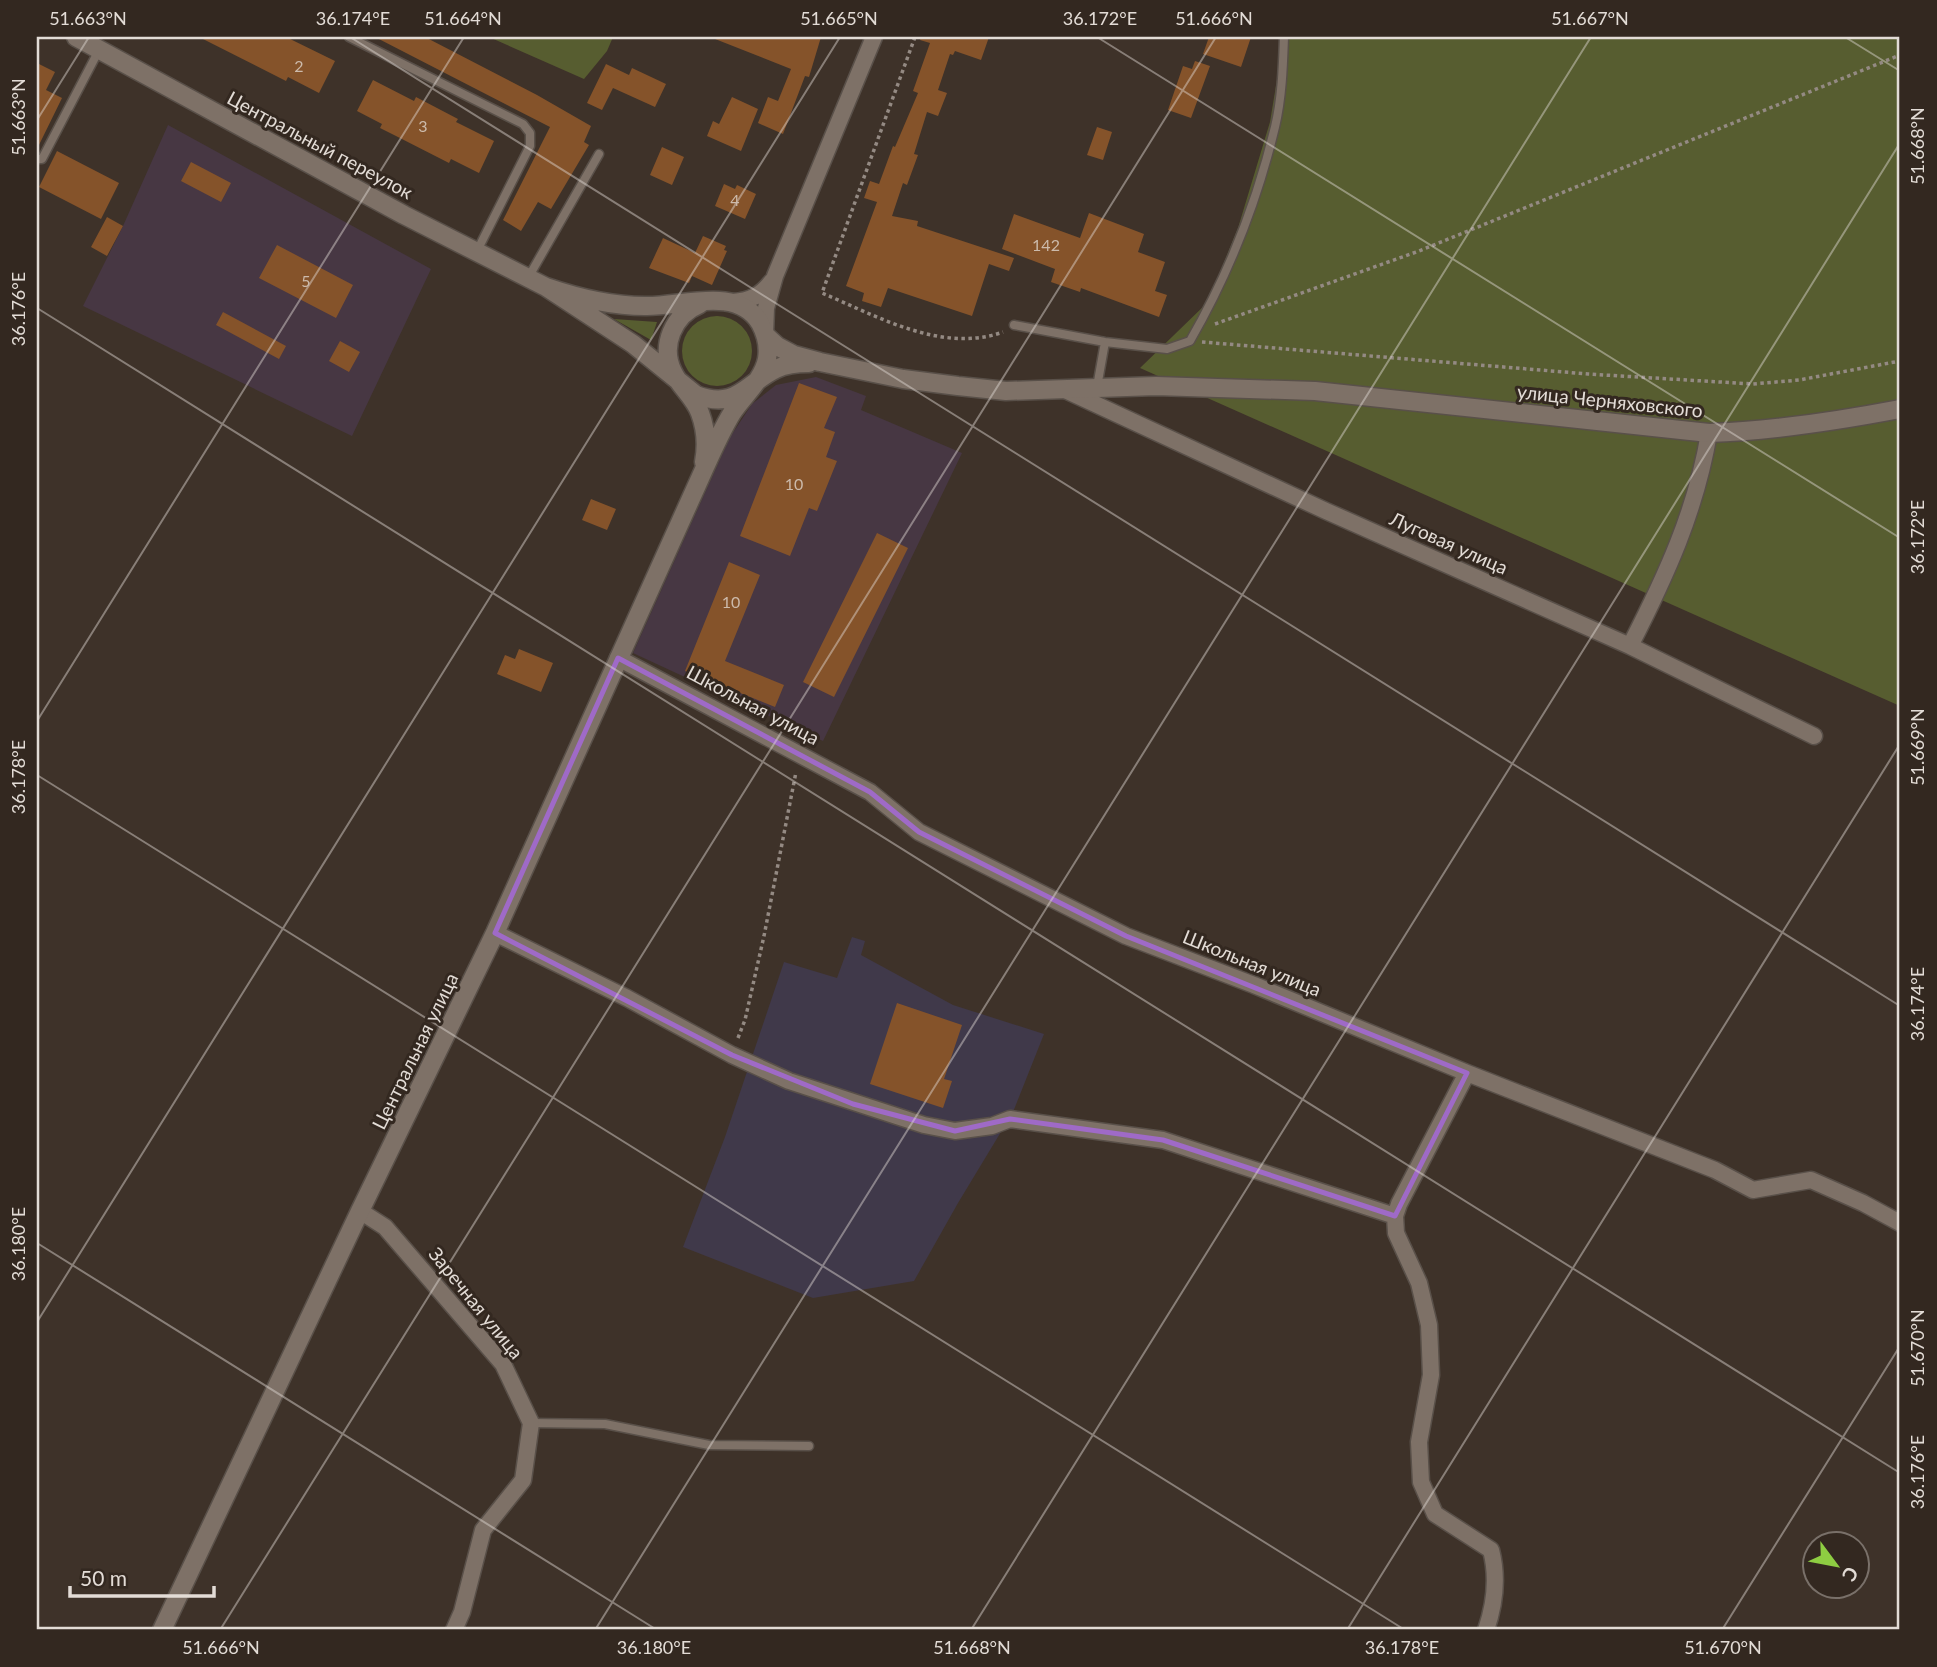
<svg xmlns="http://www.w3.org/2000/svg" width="1937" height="1667" viewBox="0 0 1937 1667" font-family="Lato,sans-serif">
	<rect width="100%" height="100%" fill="#3e3229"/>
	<path fill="#473743" d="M168 125 431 269 352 436 83 306 123 226Z
		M816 377 866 396 861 410 962 453 823 741 633 653 730 437 752 404 776 385Z"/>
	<path fill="#40394a" d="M852 937 865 941 861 955 953 1005 1044 1034 1013 1112 958 1203 914 1281 813 1298 683 1247 725 1137 784 962 837 978Z"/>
	<path fill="#575d30" d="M489 37H613L607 51 584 79Z
		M1284 37H1900V706L1140 368 1208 302 1238 228 1270 122Z
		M682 351a35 35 0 1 1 70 0a35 35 0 1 1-70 0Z
		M614 319 657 322 651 340Z"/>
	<path fill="#85532a" d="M199 37H286L335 61 319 93 288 77 286 81Z
		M375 37H425L537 95 591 126 584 142 589 145 551 209 538 202 521 231 503 220 550 127Z
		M710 37H821L809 77 805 76 783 134 758 123 768 97 778 101 791 69Z
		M921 37H989L981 60 955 51 953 55 950 54 938 90 947 93 938 116 927 112 914 154 918 155 907 185 903 183 892 216 918 221 917 226 1014 258 1009 271 989 264 972 316 888 288 881 307 862 301 864 293 846 286 877 202 864 198 870 181 879 184 893 146 895 147 918 93 913 91 930 43 920 40Z
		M1209 37H1251L1241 67 1203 54Z
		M1195 61 1210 66 1191 118 1168 110 1183 66 1192 69Z
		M37 63 55 72 46 90 62 98 37 149Z
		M606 64 629 75 632 68 666 84 655 107 613 88 602 110 587 103Z
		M373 80 414 101 416 97 458 119 456 122 494 141 479 173 451 159 449 163 396 136 380 128 382 124 357 111Z
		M732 97 758 109 741 151 707 136 713 121 719 124Z
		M1097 127 1112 132 1103 160 1087 155Z
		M662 147 684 157 672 185 650 175Z
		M57 151 119 183 101 219 39 187Z
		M191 162 231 183 221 202 181 181Z
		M724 184 735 189 737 185 756 194 745 219 715 206Z
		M1089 213 1144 234 1138 252 1165 262 1155 291 1167 295 1159 317 1081 288 1080 292 1051 282 1055 269 1002 249 1014 214 1080 238Z
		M107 217 123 226 107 256 91 247Z
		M703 236 726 246 724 250 727 251 712 285 692 276 689 283 649 268 663 238 695 253Z
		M277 245 353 285 336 318 259 278Z
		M223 312 286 346 279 359 216 325Z
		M340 341 360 352 349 372 329 361Z
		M799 383 837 397 824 428 835 432 826 457 837 461 817 511 809 508 790 556 740 536Z
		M591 499 616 509 607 530 582 520Z
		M877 533 908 548 834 697 803 682Z
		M729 562 760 575 725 661 784 685 775 707 685 671Z
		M519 649 553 663 541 692 497 674 505 655 515 659Z
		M897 1003 962 1025 944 1079 952 1081 943 1108 870 1084Z"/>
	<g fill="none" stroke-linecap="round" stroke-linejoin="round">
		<defs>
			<path id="service" d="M349 37 523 124 530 133V146L477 251
				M37 159H42L99 50
				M528 278 599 154
				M1014 325 1105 342 1167 349 1190 341C1228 275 1257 202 1275 127 1282 98 1283 66 1284 37
				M1097 387 1105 342
				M531 1423 605 1424 709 1445 809 1446"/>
			<path id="minor" d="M733 302C751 301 761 295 772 281
				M765 335 766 308 775 276 874 37
				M1065 390 1326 511 1630 646 1814 736
				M1630 646C1666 576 1696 511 1709 433
				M618 658 870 792 919 832 1126 936 1254 985 1467 1073 1715 1170 1753 1190 1811 1180 1863 1203 1900 1223
				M495 933 627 998 732 1055 789 1081 924 1125 955 1131 992 1126 1010 1119 1163 1140 1395 1216
				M1467 1073 1399 1204 1395 1216 1396 1233 1419 1283 1429 1325 1431 1375 1419 1442 1421 1482 1435 1514 1491 1550C1498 1577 1495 1604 1486 1630
				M360 1211 385 1227 503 1364 531 1423 523 1480 483 1530 462 1612 454 1630"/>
			<path id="secondary" d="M76 37 404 215 546 287 633 344 696 395C737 410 745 384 776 369 786 364 798 363 809 363
				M700 304C673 315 660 346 673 372 680 387 694 397 700 413 706 429 707 446 704 462
				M765 335 777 346 794 355 820 362 903 379 958 386 1006 391 1156 386 1315 391 1709 433C1773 431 1837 421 1900 409
				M162 1630 360 1211 495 933 697 485C708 461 718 436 732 413 743 396 763 380 767 359 769 347 766 334 760 323 737 285 682 307 645 306 611 306 578 298 546 287"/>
		</defs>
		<use href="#service" stroke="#595049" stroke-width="11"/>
		<use href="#minor" stroke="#595049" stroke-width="19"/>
		<use href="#secondary" stroke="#595049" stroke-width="21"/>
		<path stroke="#948a83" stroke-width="3.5" stroke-dasharray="3.5 3.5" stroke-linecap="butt" d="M915 37 822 293C877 316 942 354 1003 332
			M1215 324 1419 251 1900 55
			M1202 342 1588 374 1753 384 1799 380 1900 361
			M738 1038 745 1020 764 936 796 772"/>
		<use href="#service" stroke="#7e7167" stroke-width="8"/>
		<use href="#minor" stroke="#7e7167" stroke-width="16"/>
		<use href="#secondary" stroke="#7e7167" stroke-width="18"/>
	</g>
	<path fill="none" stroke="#9f6ac7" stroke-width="5" stroke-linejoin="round" d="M618 658 870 792 919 832 1126 936 1467 1073 1395 1216 1163 1140 1010 1119 955 1131 853 1104 732 1055 495 933Z"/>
	<path fill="none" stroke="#e3dcd6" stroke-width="2" stroke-opacity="0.45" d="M350 37 1900 1006M1097 37 1900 538M1845 37 1900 71M37 120 89 37M37 308 1900 1473M37 721 464 37M37 775 1405 1630M37 1243 657 1630M37 1322 840 37M220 1630 1216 37M595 1630 1591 37M971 1630 1900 143M1347 1630 1900 744M1722 1630 1900 1346"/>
	<g text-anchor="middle" stroke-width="6" stroke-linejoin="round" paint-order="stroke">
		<g font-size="16" fill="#ccbaab">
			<text x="299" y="72">2</text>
			<text x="423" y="132">3</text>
			<text x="735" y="206">4</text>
			<text x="1046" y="251">142</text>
			<text x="306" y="287">5</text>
			<text x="794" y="490">10</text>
			<text x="731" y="608">10</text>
		</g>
		<g font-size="19" fill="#e3dcd6" stroke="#332820">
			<text transform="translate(320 145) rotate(28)" y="7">Центральный переулок</text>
			<text transform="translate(1610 401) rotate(6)" y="7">улица Черняховского</text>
			<text transform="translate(1449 543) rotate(24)" y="7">Луговая улица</text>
			<text transform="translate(753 705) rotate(28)" y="7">Школьная улица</text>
			<text transform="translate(1252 963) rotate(22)" y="7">Школьная улица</text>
			<text transform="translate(415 1051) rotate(-64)" y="7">Центральная улица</text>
			<text transform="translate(476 1303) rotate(51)" y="7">Заречная улица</text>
		</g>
	</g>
	<rect width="1937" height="1667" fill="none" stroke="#332820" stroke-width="77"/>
	<g transform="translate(1836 1565) rotate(122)"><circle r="33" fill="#332820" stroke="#797069" stroke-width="2"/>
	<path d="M0-5L12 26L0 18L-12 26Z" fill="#8ecd42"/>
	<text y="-10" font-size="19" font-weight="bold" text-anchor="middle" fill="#e3dcd6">С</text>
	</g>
	<path d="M70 1586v10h144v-10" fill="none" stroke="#e3dcd6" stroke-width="3.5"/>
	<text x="80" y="1586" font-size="21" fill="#e3dcd6" stroke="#332820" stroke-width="5" paint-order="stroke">50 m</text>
	<rect x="38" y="38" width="1860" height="1590" fill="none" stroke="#e3dcd6" stroke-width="2.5"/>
	<g font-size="18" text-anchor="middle" fill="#e3dcd6">
		<text x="88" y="25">51.663°N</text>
		<text x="353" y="25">36.174°E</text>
		<text x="463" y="25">51.664°N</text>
		<text x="839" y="25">51.665°N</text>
		<text x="1100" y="25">36.172°E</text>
		<text x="1214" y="25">51.666°N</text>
		<text x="1590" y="25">51.667°N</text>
		<text transform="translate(19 117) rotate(-90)" y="6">51.663°N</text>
		<text transform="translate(1918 146) rotate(-90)" y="6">51.668°N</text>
		<text transform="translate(19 309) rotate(-90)" y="6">36.176°E</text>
		<text transform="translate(1918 537) rotate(-90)" y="6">36.172°E</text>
		<text transform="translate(1918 747) rotate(-90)" y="6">51.669°N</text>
		<text transform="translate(19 777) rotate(-90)" y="6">36.178°E</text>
		<text transform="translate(1918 1004) rotate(-90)" y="6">36.174°E</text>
		<text transform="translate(19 1244) rotate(-90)" y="6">36.180°E</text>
		<text transform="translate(1918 1348) rotate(-90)" y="6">51.670°N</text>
		<text transform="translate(1918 1472) rotate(-90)" y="6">36.176°E</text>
		<text x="221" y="1654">51.666°N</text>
		<text x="654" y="1654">36.180°E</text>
		<text x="972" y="1654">51.668°N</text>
		<text x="1402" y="1654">36.178°E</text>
		<text x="1723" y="1654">51.670°N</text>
	</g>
</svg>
